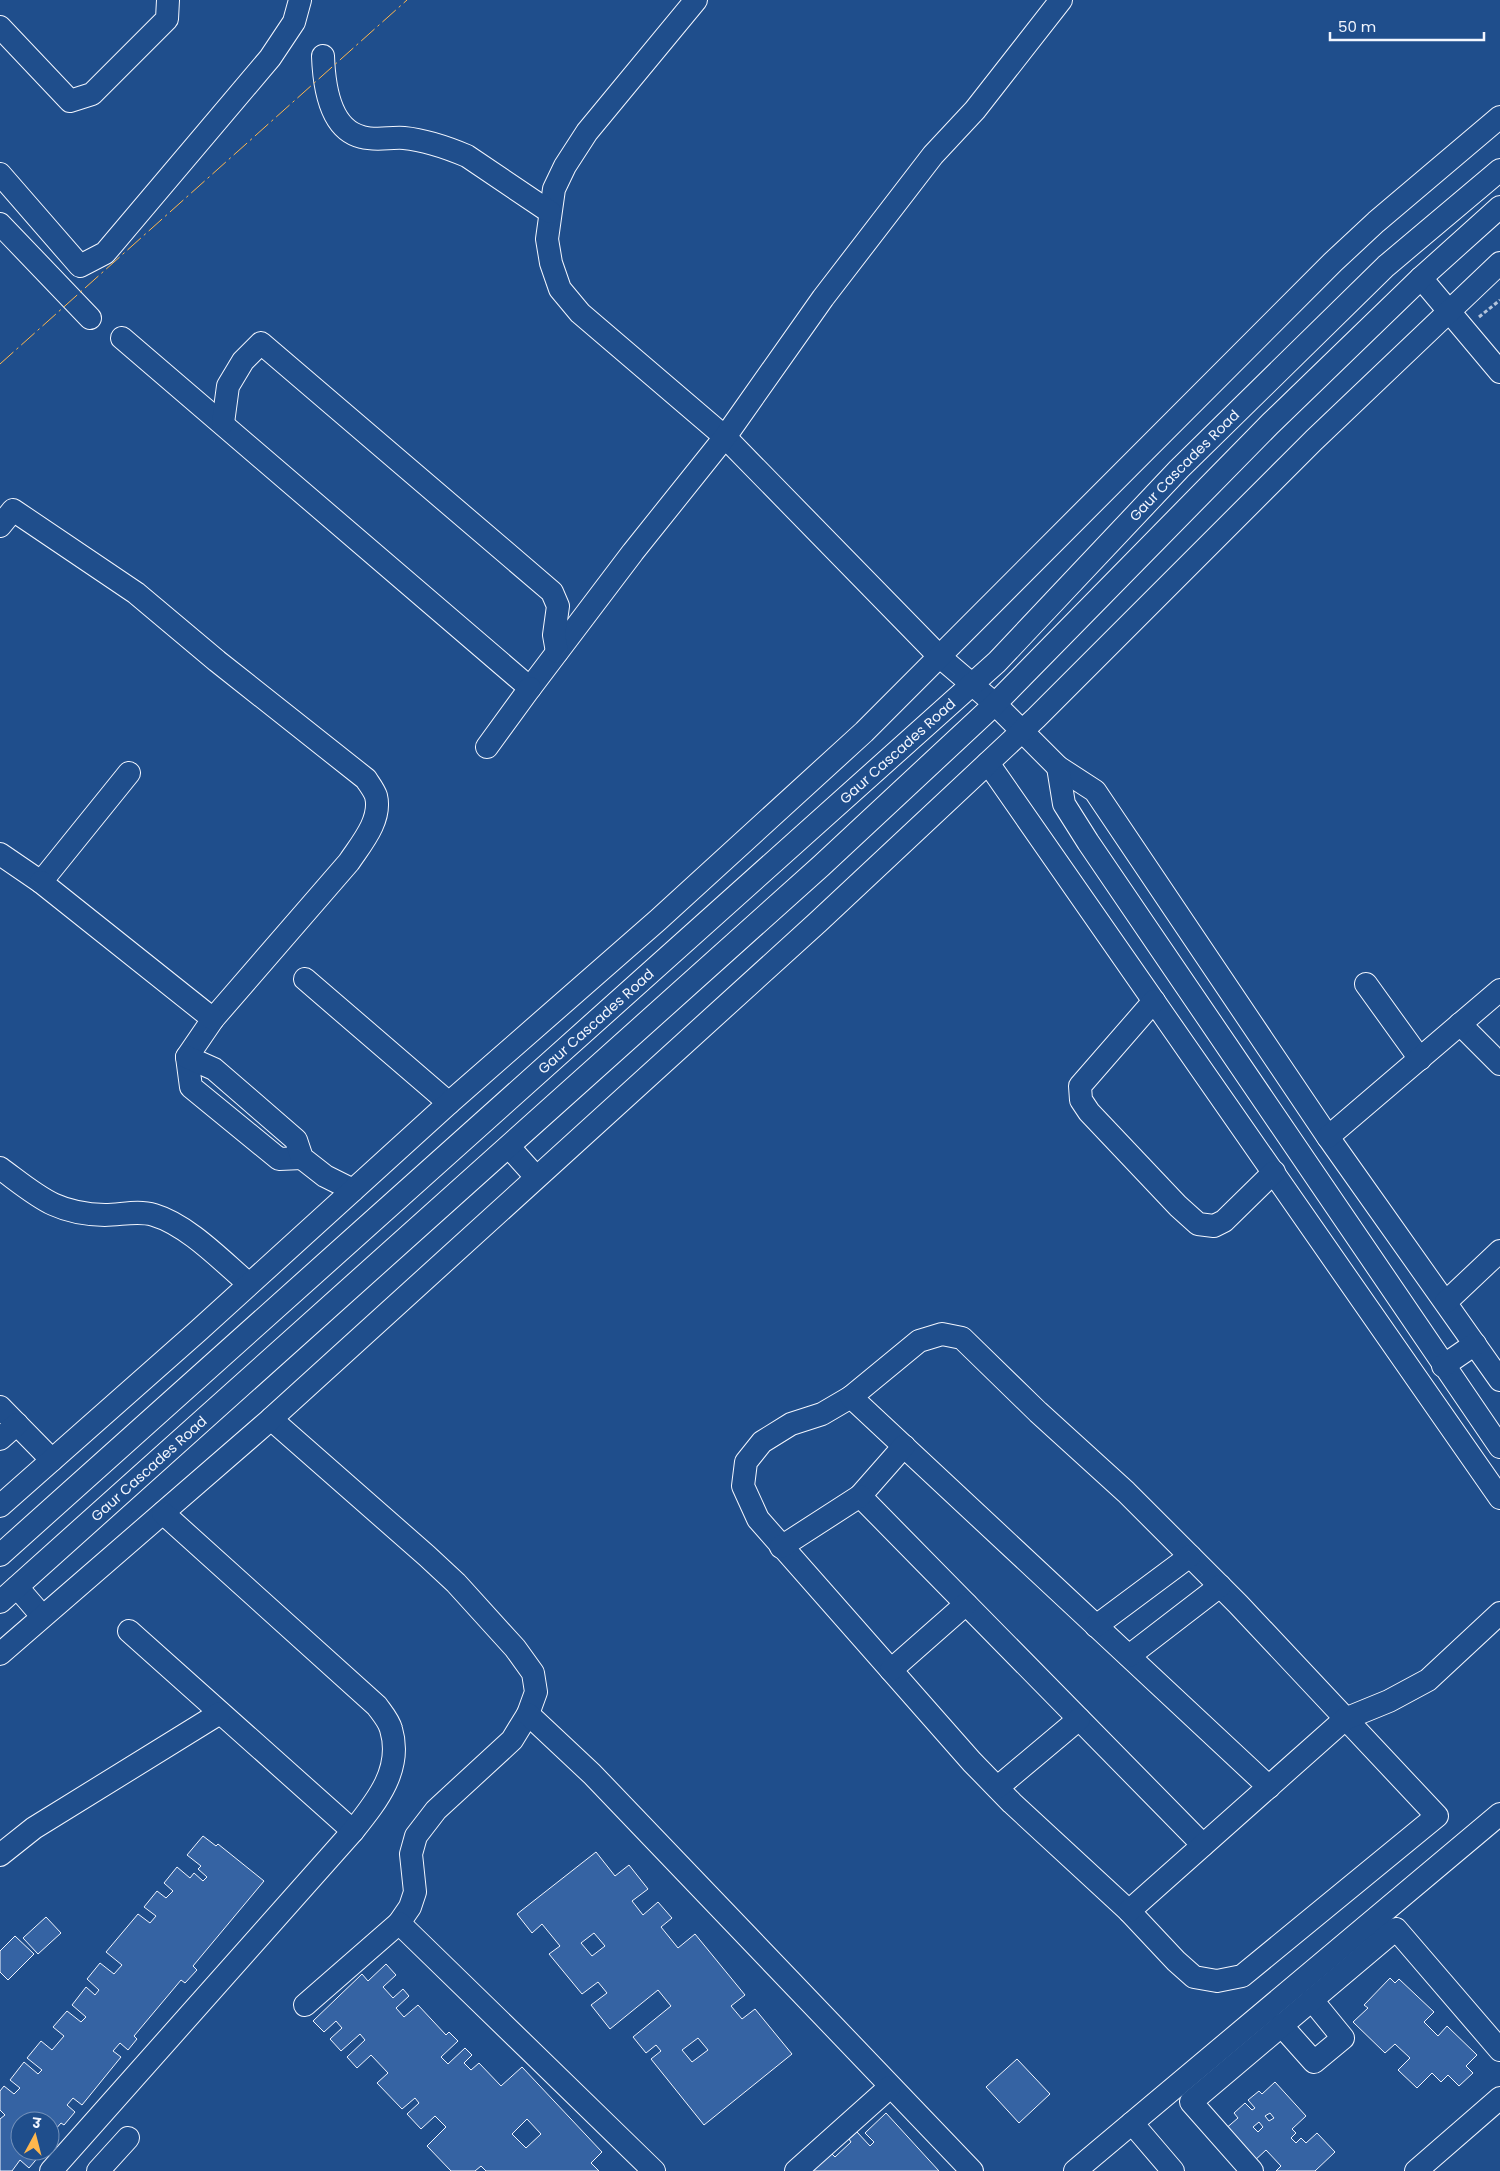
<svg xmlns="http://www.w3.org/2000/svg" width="1500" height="2171" viewBox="0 0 1500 2171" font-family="Poppins,'Noto Sans Devanagari',sans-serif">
	<rect width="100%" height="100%" fill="#1f4e8c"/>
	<path fill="#3563a3" stroke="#f2f6ff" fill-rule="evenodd" d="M203 1836 216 1846 218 1844 264 1881 193 1966 197 1970 185 1983 181 1980 134 2036 137 2039 128 2050 120 2043 113 2051 121 2057 82 2105 73 2098 67 2105 75 2112 64 2125 61 2123 54 2131 58 2133 50 2142V2121H20V2151H38L41 2154 29 2168 20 2160 12 2171H0V2119L5 2115 0 2110V2091L4 2086 14 2094 20 2088 10 2080 24 2062 38 2074 42 2070 27 2058 41 2041 52 2050 64 2036 53 2027 67 2011 81 2022 86 2017 72 2005 86 1987 95 1995 99 1990 87 1979 100 1963 114 1974 122 1965 106 1952 138 1914 150 1923 156 1916 144 1907 157 1891 166 1898 173 1891 164 1883 177 1867 190 1878 194 1873 203 1881 207 1877 198 1869 201 1866 187 1855Z
		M596 1852 615 1876 629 1865 648 1889 632 1901 643 1915 658 1902 672 1918 661 1927 678 1948 695 1934 745 1995 731 2006 742 2019 755 2009 792 2054 704 2125 651 2059 661 2051 656 2045 646 2053 633 2037 671 2006 658 1990 610 2029 591 2005 607 1993 598 1982 582 1994 549 1954 560 1946 542 1924 532 1933 517 1914ZM594 1933 605 1946 592 1956 581 1943ZM698 2038 708 2050 692 2062 682 2050Z
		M46 1917 61 1933 38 1954 23 1938Z
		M15 1936 34 1954 8 1980 0 1972V1951Z
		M386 1964 396 1975 383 1987 393 1998 403 1989 409 1996 396 2008 404 2017 418 2005 446 2035 449 2032 458 2041 441 2057 448 2064 465 2048 472 2055 464 2063 471 2070 479 2063 501 2086 522 2067 602 2152 591 2163 599 2171H486L481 2166 475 2171H451L427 2146 446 2127 435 2116 421 2129 407 2114 419 2103 415 2098 402 2109 377 2083 388 2073 371 2055 357 2068 347 2057 365 2040 360 2034 341 2051 330 2039 342 2028 336 2021 324 2032 313 2021 362 1974 368 1981ZM527 2119 541 2134 526 2148 512 2134Z
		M1390 1978 1395 1983 1399 1979 1434 2012 1424 2022 1438 2036 1447 2026 1477 2055 1466 2066 1473 2073 1459 2086 1448 2075 1441 2082 1432 2073 1417 2088 1398 2070 1410 2058 1395 2044 1385 2053 1353 2022 1368 2008 1364 2005Z
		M1017 2059 1050 2094 1019 2123 986 2087Z
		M1275 2082 1306 2116 1292 2129 1296 2133 1291 2138 1296 2143 1301 2138 1306 2143 1317 2133 1335 2152 1315 2171H1276L1281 2166 1266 2150 1253 2162 1224 2130 1238 2118 1234 2113 1245 2103 1252 2110 1255 2108 1248 2100 1259 2091 1262 2094ZM1270 2113 1274 2118 1269 2121 1265 2116ZM1259 2122 1263 2127 1258 2132 1253 2127Z
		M886 2113 939 2171H808L829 2151 835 2157 851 2142 849 2139 857 2132 870 2146 874 2142 865 2133Z"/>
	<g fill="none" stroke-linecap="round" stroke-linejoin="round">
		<defs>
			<g id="minor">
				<path d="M696 0 587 132 565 166 554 189 547 239 551 263 560 289 580 313 725 437 940 657 995 704 1058 767 1095 791 1328 1137 1500 1380"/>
				<path d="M0 27 70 101 92 94 167 19 168 0"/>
				<path d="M323 56C324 84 329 129 362 137 376 141 390 137 404 138 425 140 448 148 467 156L550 212"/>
				<path d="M0 174 80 266 105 253 270 58 294 22 300 0"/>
				<path d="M0 224 90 318"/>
				<path d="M1421 278 1500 372"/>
				<path d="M122 338 530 688 633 552 725 437 823 298 933 155 975 110 1061 0"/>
				<path d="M223 423 228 386 243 361 261 343 552 592 558 606 554 635 557 652"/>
				<path d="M0 526 13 510 136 593 217 661 366 779C369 784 374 790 376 796 382 820 361 844 349 862L213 1019 187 1057 191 1087 279 1159 302 1158"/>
				<path d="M487 747 530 688"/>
				<path d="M988 763 1500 1498"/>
				<path d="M1058 767 1064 804 1088 842 1500 1447"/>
				<path d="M0 854 41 882 129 773"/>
				<path d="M41 882 213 1019"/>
				<path d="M305 979 449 1103"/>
				<path d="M1366 984 1420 1059"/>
				<path d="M1154 1001 1080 1086 1081 1100 1089 1112 1178 1206 1198 1224 1214 1226 1224 1221 1274 1172"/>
				<path d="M1460 1024 1500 1064"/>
				<path d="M187 1057 214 1069 296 1140 302 1158 325 1176 353 1190"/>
				<path d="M1328 1137 1500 990"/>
				<path d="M509 1147 536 1177"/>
				<path d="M0 1168C38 1196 55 1214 105 1215 121 1215 138 1210 154 1215 188 1225 223 1262 249 1284"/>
				<path d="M1446 1302 1500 1251"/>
				<path d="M942 1334 962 1338 1038 1412 1126 1492 1238 1604 1437 1816 1242 1976 1217 1981 1194 1977 1176 1961 1129 1911 1012 1803 972 1762 758 1519 743 1486 746 1462 762 1442 791 1424 822 1414 851 1397 919 1341Z"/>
				<path d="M1443 1366 1475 1344"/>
				<path d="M851 1397 1269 1787"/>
				<path d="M0 1407 52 1460"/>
				<path d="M271 1419 427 1556 456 1583 515 1648 533 1673 536 1692 528 1714 512 1740 436 1810 416 1836 411 1854 415 1892 410 1907 399 1923 305 2005"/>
				<path d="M0 1439 17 1424"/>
				<path d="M904 1446 860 1496 1203 1845"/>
				<path d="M0 1506 198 1331 449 1103 658 920 864 732 1333 262 1376 222 1500 117"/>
				<path d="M781 1547 860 1496"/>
				<path id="s1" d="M0 1555 997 662 1179 469 1386 266 1500 170"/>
				<path d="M17 1587 42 1616"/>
				<path id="s2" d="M0 1602 821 866 995 704 1270 424 1421 278 1500 207"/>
				<path d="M1096 1626 1190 1556"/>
				<path d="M129 1631 353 1831"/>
				<path d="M0 1654 271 1419 818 922 1036 718 1314 440 1500 263"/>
				<path d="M1129 1656 1220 1586"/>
				<path d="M891 1670 966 1604"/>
				<path d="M528 1714 592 1774 972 2171"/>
				<path d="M998 1787 1079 1719"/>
				<path d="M0 1855 34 1828 220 1713"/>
				<path d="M1129 1911 1345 1719 1389 1701 1428 1680 1500 1613"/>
				<path d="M399 1923 654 2171"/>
				<path d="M1281 2025 1314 2062 1343 2038 1312 2000"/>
				<path d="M1132 2123 1173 2171"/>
				<path d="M51 2171 353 1831C377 1801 403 1769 391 1729 389 1721 382 1713 377 1706L163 1513"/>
				<path d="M98 2171 128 2138"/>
				<path d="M796 2171 890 2087"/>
				<path d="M1075 2171 1500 1814"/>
				<path d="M1252 2171 1191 2102 1396 1929 1500 2050"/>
				<path d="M1416 2171 1500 2098"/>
			</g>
		</defs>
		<use href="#minor" stroke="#f2f6ff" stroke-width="24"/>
		<path stroke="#b3c4dc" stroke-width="3" stroke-dasharray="4 2.5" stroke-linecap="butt" d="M1479 317 1500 300"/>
		<use href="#minor" stroke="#1f4e8c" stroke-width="22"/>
		<path stroke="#ffb74d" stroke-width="1" stroke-dasharray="18 4 2.5 4" stroke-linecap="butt" d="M0 364 407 0"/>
	</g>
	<g text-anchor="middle" stroke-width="4" stroke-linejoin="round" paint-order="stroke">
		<g font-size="14" fill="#f2f6ff" stroke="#1f4e8c">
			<text dy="5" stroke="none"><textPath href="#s1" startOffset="1610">Gaur Cascades Road</textPath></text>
			<text dy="5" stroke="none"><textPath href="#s1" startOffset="1205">Gaur Cascades Road</textPath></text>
			<text dy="5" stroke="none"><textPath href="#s1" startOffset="800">Gaur Cascades Road</textPath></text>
			<text dy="5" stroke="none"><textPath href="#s2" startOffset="200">Gaur Cascades Road</textPath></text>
		</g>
	</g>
	<g transform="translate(35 2136) rotate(7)"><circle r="24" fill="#1f4e8c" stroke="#7391ba"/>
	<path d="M0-4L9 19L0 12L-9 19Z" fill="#ffb74d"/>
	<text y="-8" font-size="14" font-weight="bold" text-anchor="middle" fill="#f2f6ff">उ</text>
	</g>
	<path d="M1330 32v8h154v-8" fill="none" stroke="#f2f6ff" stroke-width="2.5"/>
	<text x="1338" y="32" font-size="15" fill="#f2f6ff" stroke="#1f4e8c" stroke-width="4" paint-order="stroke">50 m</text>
</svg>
